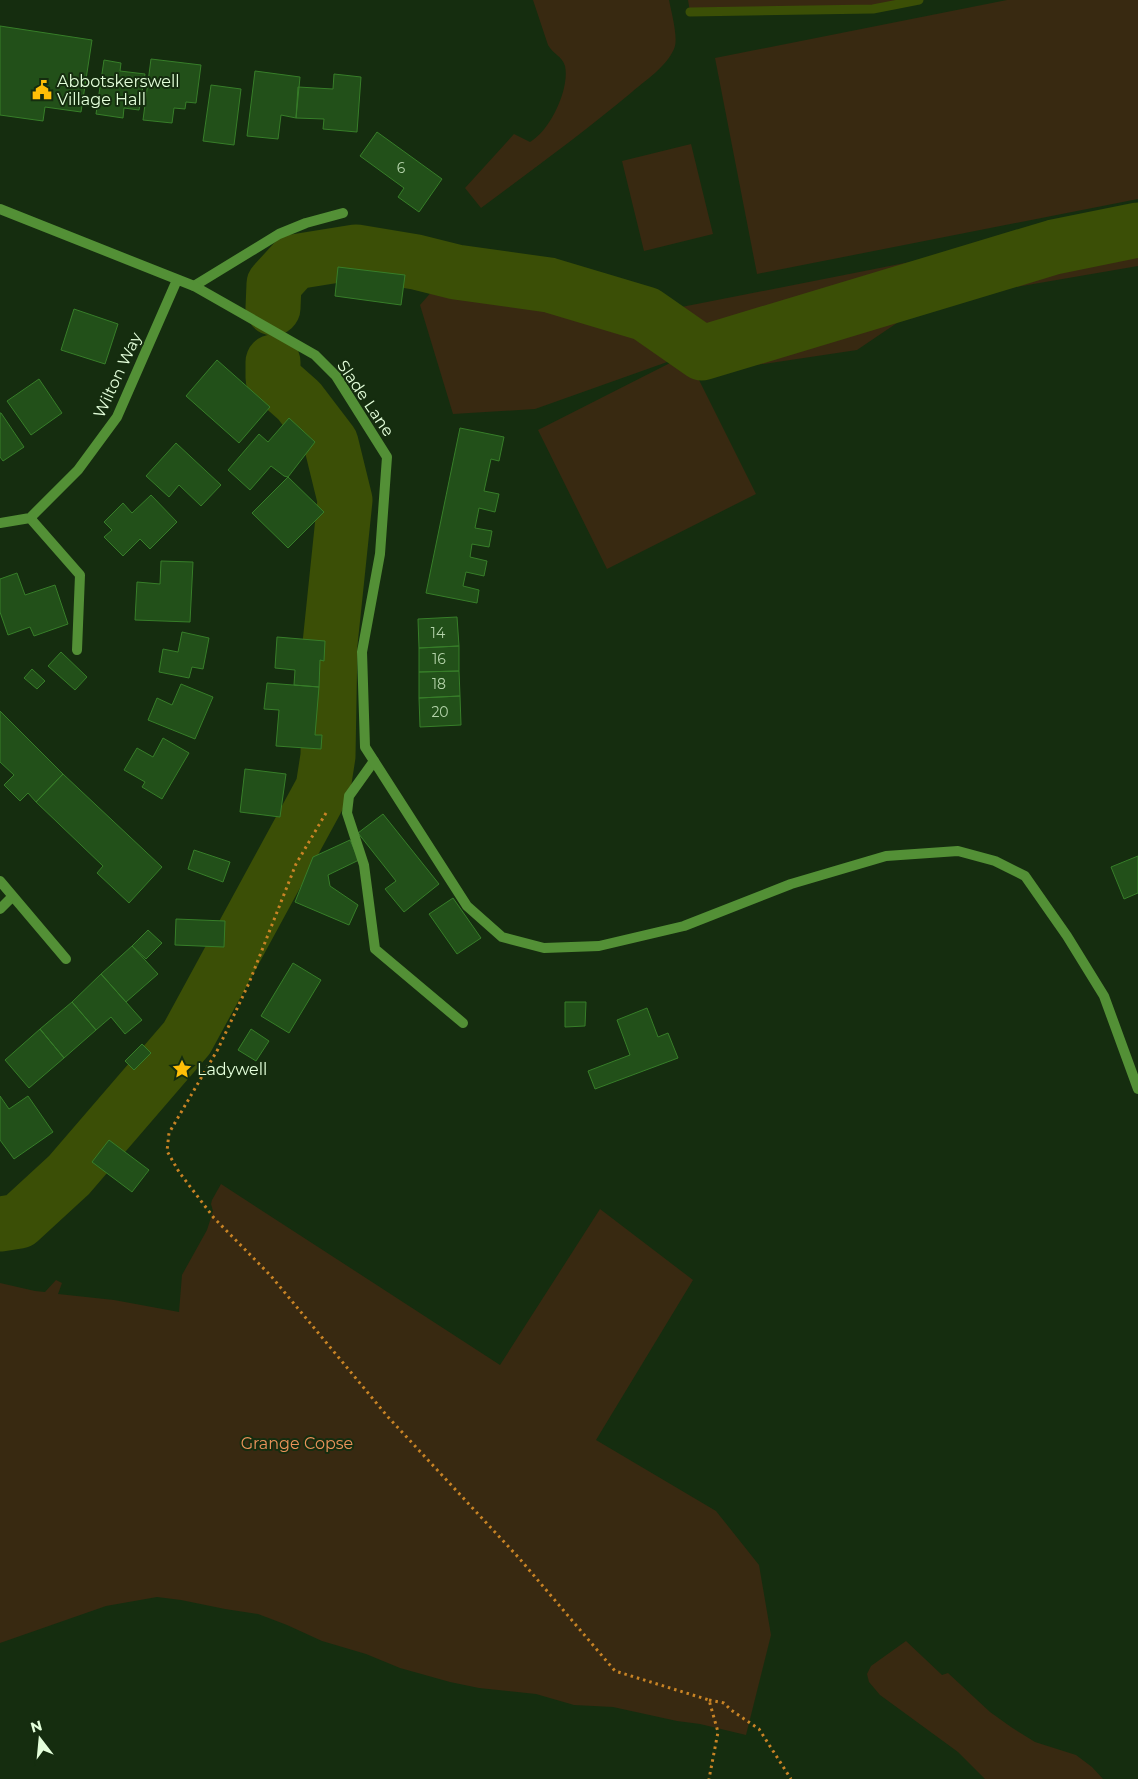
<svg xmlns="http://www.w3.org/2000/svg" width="1138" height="1779" viewBox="0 0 1138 1779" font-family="Montserrat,sans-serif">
	<rect width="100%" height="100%" fill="#152d0f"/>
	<path fill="#382911" d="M533 0H669C671 11 679 39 674 49 666 67 647 79 632 92 583 133 532 170 481 208L465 188 514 134 530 142C550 131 570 89 565 66 562 56 553 54 548 45Z
		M688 0H919L873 9 690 12Z
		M1007 0H1138V199L757 274 715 58Z
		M691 144 713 234 644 251 622 161Z
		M1138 217V266L928 302 857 350 696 374 756 494 607 569 538 430 672 362 670 361 535 409 453 414 420 305 441 281 456 272 549 285 646 314Z
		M221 1184 500 1365 600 1209 693 1280 596 1440 716 1511 759 1565 771 1635 746 1735 700 1724 677 1721 613 1707 574 1705 536 1694 479 1688 450 1682 400 1668 366 1654 322 1641 287 1625 258 1614 225 1609 181 1600 157 1597 106 1606 0 1643V1283L35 1291 45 1292 56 1280 62 1283 58 1294 114 1300 179 1312 182 1275 207 1230 213 1211 211 1204 212 1200Z
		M906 1641 942 1675 948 1673 990 1712 1011 1727 1035 1742 1076 1755 1092 1767 1103 1779H985L958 1752 880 1695 869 1682 867 1674 871 1666Z"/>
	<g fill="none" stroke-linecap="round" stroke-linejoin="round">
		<path stroke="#3b4f06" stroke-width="9" d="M690 12 873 9 919 0"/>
		<path stroke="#3b4f06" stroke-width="55" d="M273 308 274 284 294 262 356 252 416 262 456 272 549 285 646 314 702 353 1054 247 1138 230
			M0 1224 19 1221 69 1175 187 1038 323 788 328 756 330 644 345 500 331 443 299 401 273 378V362"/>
	</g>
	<path fill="#225019" stroke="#377e29" d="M0 26 92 40 81 112 45 107 43 121 0 115Z
		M151 59 201 65 196 103 186 102 185 109 174 108 172 123 143 120Z
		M104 60 121 63 120 71 145 74 139 110 124 108 123 118 96 114Z
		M255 71 300 77 296 118 281 115 278 139 247 136Z
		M334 74 361 77 357 132 323 129 324 119 296 118 298 87 333 89Z
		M211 85 241 89 234 145 203 141Z
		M377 132 442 179 419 212 398 197 404 188 360 156Z
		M338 267 405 275 401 305 335 296Z
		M74 309 118 324 105 364 61 350Z
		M217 360 270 407 239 443 186 396Z
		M39 379 62 413 31 435 7 401Z
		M0 413H1L24 447 3 461 0 457Z
		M289 418 315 442 288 477 284 476 271 466 250 490 228 470 259 434 268 442Z
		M460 428 504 437 499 461 491 459 484 491 499 494 495 512 479 508 475 528 492 531 489 547 472 544 470 557 487 561 484 576 466 572 463 586 479 590 477 603 426 593Z
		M176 443 221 485 201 506 179 485 169 497 146 476Z
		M288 477 324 512 288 548 252 513Z
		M151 495 177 522 150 549 140 539 123 556 104 537 112 530 104 522 123 503 132 513Z
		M161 561 193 562 190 622 135 620 137 582 160 584Z
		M17 573 25 595 55 585 68 624 34 636 30 627 8 635 0 612V579Z
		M457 617 459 646 419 648 418 619Z
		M182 632 209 638 203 669 192 667 189 678 159 672 163 649 178 652Z
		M277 637 325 641 324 661 320 660 319 687 294 685 295 670 275 668Z
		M459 646V671L419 672V648Z
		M61 652 87 677 75 690 48 666Z
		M32 669 45 681 37 689 24 678Z
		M459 671 460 696 419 698V672Z
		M267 683 319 687 315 735H322L321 749 276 746 279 710 264 709Z
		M181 684 213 697 195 739 148 720 157 698 172 705Z
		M460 696 461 725 420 727 419 698Z
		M0 711 63 774 36 802 28 793 20 801 4 785 14 775 0 762Z
		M163 738 189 753 162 799 142 787 145 782 124 770 137 748 153 757Z
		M245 769 286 774 280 817 240 812Z
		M63 774 162 867 129 903 97 873 103 866 36 802Z
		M383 814 439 884 404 912 385 889 396 881 358 833Z
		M350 840 359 860 328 875 330 886 358 905 349 925 295 902 313 857Z
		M194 850 230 862 223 882 188 869Z
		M1138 856V893L1124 899 1111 867Z
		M453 898 481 938 457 954 429 914Z
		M176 919 225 921 224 947 175 945Z
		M148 930 162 943 146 959 132 946Z
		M132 946 158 974 126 1002 101 974Z
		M293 963 321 980 289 1033 261 1016Z
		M101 974 142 1020 125 1034 111 1017 96 1030 72 1002Z
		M72 1002 96 1030 64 1058 40 1029Z
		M565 1002H586L585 1026 565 1027Z
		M647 1008 658 1037 668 1033 678 1058 595 1089 588 1071 630 1055 617 1020Z
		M40 1029 64 1058 29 1088 5 1060Z
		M251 1029 269 1041 256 1061 238 1050Z
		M142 1044 151 1053 134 1070 125 1061Z
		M0 1096 9 1109 28 1096 53 1132 14 1159 0 1140Z
		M109 1140 149 1170 132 1192 92 1162Z"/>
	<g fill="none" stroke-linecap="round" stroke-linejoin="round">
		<path stroke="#c98425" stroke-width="3" stroke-dasharray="2.5 4" stroke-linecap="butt" d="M326 813 296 864 249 983 218 1049 169 1133 167 1151 179 1172 214 1218 271 1276 388 1417 519 1558 615 1671 709 1700 718 1732 709 1779
			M709 1700 724 1703 731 1710 759 1729 791 1779"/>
		<path stroke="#539036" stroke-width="10" d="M194 286 279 234 306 223 343 213
			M374 761 349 796 347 813 364 865 375 949 463 1023"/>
		<path stroke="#539036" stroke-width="10" d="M0 209 194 286 315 355 336 376 387 457 380 554 362 652 365 747 467 906 502 937 544 948 599 946 684 926 791 884 886 856 958 851 995 861 1025 876 1067 936 1104 996 1138 1089
			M30 518 80 575 77 650
			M0 523 30 518 78 470 117 417 177 280
			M0 881 66 959
			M0 909 12 897"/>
	</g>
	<defs>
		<symbol id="civic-bare" viewBox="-9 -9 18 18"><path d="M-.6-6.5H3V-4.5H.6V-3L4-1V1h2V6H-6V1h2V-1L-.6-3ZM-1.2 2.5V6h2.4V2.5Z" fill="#ffbf07" stroke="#152d0f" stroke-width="2.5" paint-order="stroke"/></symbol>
		<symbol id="sight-bare" viewBox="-9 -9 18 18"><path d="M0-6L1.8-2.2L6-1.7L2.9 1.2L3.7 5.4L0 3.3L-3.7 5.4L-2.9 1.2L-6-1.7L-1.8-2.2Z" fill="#ffbf07" stroke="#152d0f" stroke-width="2.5" paint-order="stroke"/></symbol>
	</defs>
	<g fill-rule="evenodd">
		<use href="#civic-bare" x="28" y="76" width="28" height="28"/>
		<use href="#sight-bare" x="168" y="1055" width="28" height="28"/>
	</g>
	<g text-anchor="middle" stroke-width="4" stroke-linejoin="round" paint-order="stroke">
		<g font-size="14" fill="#b4d3aa">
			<text x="401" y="173">6</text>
			<text x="438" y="638">14</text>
			<text x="439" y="664">16</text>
			<text x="439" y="689">18</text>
			<text x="440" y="717">20</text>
		</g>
		<g font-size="16" fill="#e4ffdb" stroke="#152d0f" text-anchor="start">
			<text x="57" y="87">Abbotskerswell<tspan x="57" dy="18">Village Hall</tspan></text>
			<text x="197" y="1075">Ladywell</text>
		</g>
		<g font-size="16" fill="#e4ffdb" stroke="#152d0f">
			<text transform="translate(117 375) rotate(-65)" y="6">Wilton Way</text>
			<text transform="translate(366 398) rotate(56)" y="6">Slade Lane</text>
		</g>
		<g font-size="16" fill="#eb935b" stroke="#152d0f">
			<text x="297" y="1449">Grange Copse</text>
		</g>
	</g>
	<g transform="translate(40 1739) rotate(344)" stroke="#152d0f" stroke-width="4" paint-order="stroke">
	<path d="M0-4L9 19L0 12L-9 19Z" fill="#e4ffdb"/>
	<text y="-8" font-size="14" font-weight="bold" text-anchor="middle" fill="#e4ffdb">N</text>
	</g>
</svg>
